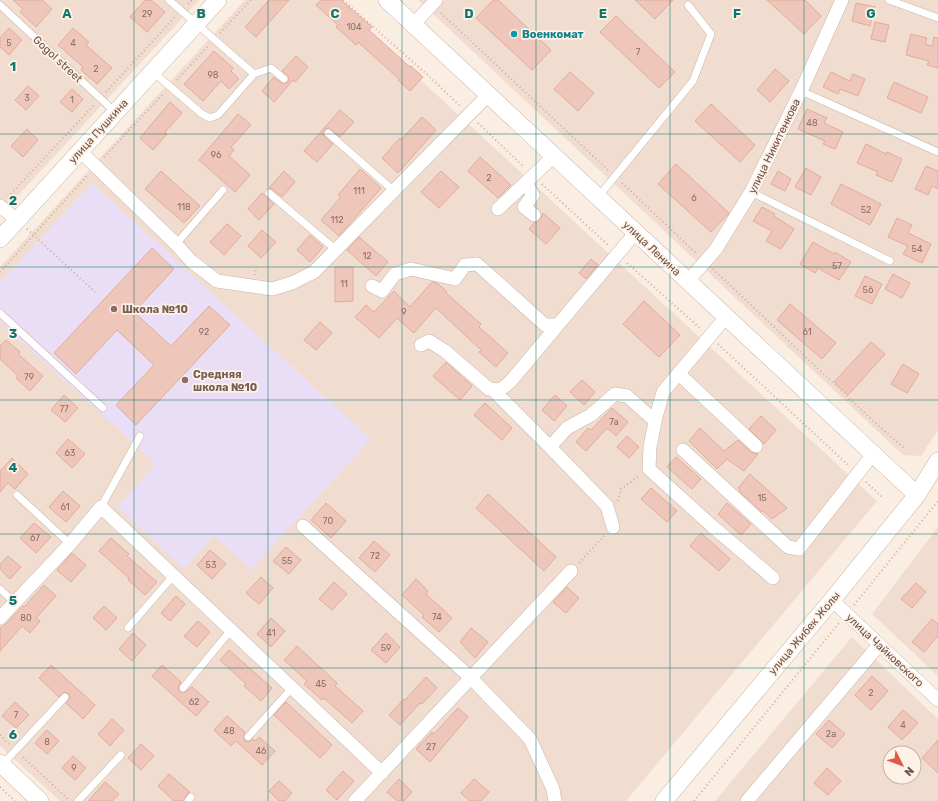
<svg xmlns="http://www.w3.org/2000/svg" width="938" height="801" viewBox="0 0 938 801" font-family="Rubik,sans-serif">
	<rect width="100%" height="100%" fill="#faede1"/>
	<path fill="#f1ddd0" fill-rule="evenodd" d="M0 0H199L0 215Z
		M245 0H334L877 501 626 801H60L0 746V267Z
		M418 0H938V430L921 456 903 455Z
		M938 527V676L872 614Z
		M852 637 938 719V801H715ZM890 753H914V777H890Z"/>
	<path fill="#eadef6" d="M92 183 371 439 251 570 214 536 184 569 117 507 156 464 0 322V283Z"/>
	<path fill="#eec7ba" stroke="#dfac9c" d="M13 0H42L52 9 36 27 20 12 23 9Z
		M145 0H151L165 12 147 32 130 17Z
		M269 0H289L256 37 245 27Z
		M321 0H341L372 27 369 30 410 67 411 66 423 77 410 91 398 80 399 79 358 42 356 45 336 27 338 25 316 5Z
		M493 0H498L551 50 532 70 476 18Z
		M635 0H673L655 19Z
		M767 0H805L821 16 804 34Z
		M856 3 875 7 870 26 852 21Z
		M616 16 675 72 659 88 600 32Z
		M875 22 889 25 885 42 871 39Z
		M9 28 22 40 9 55 0 47V38Z
		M73 28 89 42 86 45 112 68 97 84 81 70 83 67 58 45Z
		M911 34 927 38 925 44 932 46 934 37 938 38V68L927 65 929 61 906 55Z
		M214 51 233 68 231 71 239 79 229 89 221 81 203 101 184 84Z
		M296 56 308 67 295 82 293 80 274 102 262 91 274 77 283 84 288 82 289 77 282 71Z
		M775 69 789 81 770 102 757 90Z
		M570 72 594 93 578 111 554 89Z
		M831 72 850 81 853 74 865 79 858 96 840 89 838 94 823 87Z
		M894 82 928 97 921 113 887 98Z
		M28 86 39 96 26 110 15 100Z
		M72 89 83 99 72 112 60 102Z
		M170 102 182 113 165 132 167 134 153 150 140 138Z
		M711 104 755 145 740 162 695 121Z
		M807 109 827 118 824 123 843 132 835 149 823 144 825 141 798 129Z
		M340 110 354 122 340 137 329 128 325 129 323 135 333 144 317 162 304 151Z
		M238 114 251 125 231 147 234 150 229 156 250 175 235 192 199 160Z
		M422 117 436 130 398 173 382 158 400 138 401 140Z
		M27 129 38 140 23 157 11 146Z
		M866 144 886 154 887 152 902 159 892 182 876 175 878 172 857 163Z
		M480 157 511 185 498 198 468 171Z
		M676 164 729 213 711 232 658 184Z
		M926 166 938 171V189L932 186 928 195 915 189Z
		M806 168 821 177 811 195 795 187Z
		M360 169 381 188 339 236 321 220 341 197 338 195Z
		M161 171 200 206 184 223 145 189Z
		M284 171 295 182 282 197 272 189 269 188Z
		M441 171 459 187 439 208 421 192Z
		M778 171 791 179 785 191 771 184Z
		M841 184 881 204 870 225 831 204Z
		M262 193 274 204 259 220 248 209Z
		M762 207 775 214 774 216 794 229 781 249 766 241 772 231 753 221Z
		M543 213 560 228 546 244 529 229 534 223 540 220Z
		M897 218 912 225 908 233 931 244 922 263 903 254 908 246 888 237Z
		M227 224 241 236 224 255 210 242Z
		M262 230 276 242 261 258 248 246Z
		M310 235 323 247 310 262 297 250Z
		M359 237 388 262 376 276 347 250Z
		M813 242 834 254 835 252 851 262 839 280 818 268 815 273 800 264Z
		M152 248 174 269 134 312 171 346 209 306 230 325 136 425 116 405 154 365 117 330 76 374 54 353Z
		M591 259 598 265 586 279 579 273Z
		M335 267H353V301L335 302Z
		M893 274 910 283 902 298 885 289Z
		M865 276 882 284 872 304 855 296Z
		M432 282 437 283 447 292 446 293 481 324 479 327 508 353 496 367 479 352 481 350 436 308 414 333 397 318 379 338 355 317 366 305 374 312 394 291 410 307Z
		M644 301 680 335 659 357 623 324Z
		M790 304 836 343 822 359 777 320Z
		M320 322 332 333 316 350 304 340Z
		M6 340 20 352 18 354 43 376 30 391 16 378 18 376 0 359V346Z
		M871 342 885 354 848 395 834 382Z
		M446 362 472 386 460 400 433 376Z
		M903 364 919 374 907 393 891 384Z
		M582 380 595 392 584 405 570 392Z
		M64 395 78 408 65 422 51 410Z
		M555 395 567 406 554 421 542 410Z
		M485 403 512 428 502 440 474 415Z
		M612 408 628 422 616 436 607 428 586 451 576 442 588 428 591 430Z
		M761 416 776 430 764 444 749 429Z
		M700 428 724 451 738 440 751 452 758 454 744 471 727 459 717 469 689 441Z
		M627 436 639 447 629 458 617 447Z
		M68 439 85 454 72 468 56 453Z
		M676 457 701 479 692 489 667 467Z
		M12 458 28 474 15 489 8 483 0 492V471Z
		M750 474 787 508 772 519 763 511 762 512 739 491 740 490 738 488Z
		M651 488 677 511 667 522 641 499Z
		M63 491 80 506 66 522 49 507Z
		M488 494 556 557 544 571 476 508Z
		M326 503 346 521 331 538 311 520Z
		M727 503 751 524 741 535 718 514Z
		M34 523 51 537 36 553 20 538Z
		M701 533 730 559 719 571 690 546Z
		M111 538 129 554 127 556 157 582 145 595 128 580 129 578 99 551Z
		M374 541 390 555 375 572 359 558Z
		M286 547 301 560 289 574 273 561Z
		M210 550 226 564 212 579 197 565Z
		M72 553 86 565 71 582 57 570Z
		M8 556 21 567 10 579 0 569V564Z
		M261 577 273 588 259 604 246 593Z
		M416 579 428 591 426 594 452 618 439 632 422 617 424 615 402 595Z
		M334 582 347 594 332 610 319 599Z
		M916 583 926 592 912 608 901 599Z
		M44 585 56 596 36 618 40 621 30 633 22 626 0 651V628L6 624 23 606 24 607Z
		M567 587 579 598 566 613 553 602Z
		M176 596 185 604 170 621 161 613Z
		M104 606 117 618 106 630 93 618Z
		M271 618 285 631 271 647 257 634Z
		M932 619 938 624V636L924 652 912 642Z
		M198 621 210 632 197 647 184 636Z
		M471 628 488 642 475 658 460 642Z
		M133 633 146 645 132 661 119 649Z
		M386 633 400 647 386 663 371 650Z
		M297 646 337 683 335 686 363 711 352 723 324 698 322 700 304 684 307 681 284 660Z
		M229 650 272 688 261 701 244 686 246 684 220 660Z
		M51 665 95 705 83 719 66 703 70 698 69 694 64 692 59 697 39 678Z
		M162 665 181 682 178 688 180 692H185L192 687 209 702 196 716 152 676Z
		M872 676 888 691 871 710 855 695Z
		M426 677 437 688 422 704 420 703 400 725 389 715 404 699 405 700Z
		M15 702 29 715 16 728 2 716Z
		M286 702 332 745 320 758 274 715Z
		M458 708 468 717 430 762 416 749 432 732 434 734Z
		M903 710 918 723 902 740 888 727Z
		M227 716 245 732 243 736 245 741 249 742 253 739 255 741 259 737 275 751 262 765 236 741 231 746 214 730Z
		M112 719 124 730 110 746 98 734Z
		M829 720 845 734 832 748 816 734Z
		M47 730 59 741 47 754 35 743Z
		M938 740V773L922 758Z
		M141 744 154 756 141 770 128 758Z
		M73 756 86 768 75 780 62 768Z
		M827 768 841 781 828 795 814 783Z
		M343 771 354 781 337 800 326 790Z
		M169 774 190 792 187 794 183 801H174L158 786Z
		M399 779 412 792 404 801H397L387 792Z
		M474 779 489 792 481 801H470L461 793Z
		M279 781 292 793 285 801H279L269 791Z
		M105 782 119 794 112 801H88Z"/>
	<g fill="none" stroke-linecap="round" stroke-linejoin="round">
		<defs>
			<path id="service" d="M889 0 938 18
				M0 5 115 112
				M153 72 202 114 210 118 218 115 254 74 169 0
				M254 74 271 68 284 79
				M801 91 938 152
				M328 133 394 191
				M751 192 890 261
				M269 193 336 250
				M598 197 693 81 711 34 688 5
				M176 244 223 190
				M0 313 103 408
				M17 495 70 544
				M101 507 140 436
				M0 589 15 603
				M128 628 173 576
				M183 688 231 630
				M248 737 292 688
				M2 765 65 697
				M78 801 121 755
				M188 801 191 797"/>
			<path id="minor" d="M413 25 436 0
				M80 151 176 244 191 261 217 281 272 289 292 283 314 272 488 95
				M526 183 533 195 524 207 534 215
				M0 206 17 220
				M498 209 554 156
				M688 281 716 249 751 192 801 91 842 0
				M372 286 382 291 395 274 411 269 455 279 465 265 477 264 545 325H558
				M726 317 663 392 656 417 650 447 649 469 712 526 773 578
				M421 345 429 341 445 351 489 389 500 390 510 382 636 232
				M679 374 756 446
				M492 389 550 447 567 428 591 415 615 394 627 396 655 421
				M550 447 607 506 613 527
				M683 450 788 547 799 549 873 454
				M303 526 471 678 530 739 553 789 555 801
				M832 600 938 700
				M0 618 70 544 101 507 382 773
				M355 801 571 571
				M747 801 879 645"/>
			<path id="tertiary" d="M387 0 917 495
				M0 239 218 0
				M0 763 40 801
				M664 801 832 600 917 495 938 461"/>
		</defs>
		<use href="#service" stroke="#cab3a9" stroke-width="8"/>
		<use href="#minor" stroke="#cab3a9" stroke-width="14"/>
		<use href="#tertiary" stroke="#cab3a9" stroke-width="18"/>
		<path stroke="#d2ab9e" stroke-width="2" stroke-dasharray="1 3" stroke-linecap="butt" d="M343 0 431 78 460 106
			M188 4 192 0
			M441 13 608 170
			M220 33 251 0
			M177 80 208 46
			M106 92 175 17
			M478 123 524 167
			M104 157 164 93
			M622 183 697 254
			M542 184 609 246
			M8 197 94 105
			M27 229 95 292
			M627 263 701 329
			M713 269 871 419 905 449
			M0 272 88 175
			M255 275 256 267
			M718 344 848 465
			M866 482 882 497
			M618 501 621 489 640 475
			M579 563 605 535
			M854 605 938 501
			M0 735 9 744
			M23 757 69 800
			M0 787 15 801
			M694 801 839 623"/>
		<use href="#service" stroke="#fff" stroke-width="7"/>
		<use href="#minor" stroke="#fff" stroke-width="13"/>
		<use href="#tertiary" stroke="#fff" stroke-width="17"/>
	</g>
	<path fill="none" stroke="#0f766e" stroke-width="1" stroke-opacity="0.55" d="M134 0V801M268 0V801M402 0V801M536 0V801M670 0V801M804 0V801M0 134H938M0 267H938M0 400H938M0 534H938M0 668H938"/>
	<circle fill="#0f9aa8" stroke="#fef1e6" stroke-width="1.5" cx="514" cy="34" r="4"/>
	<g fill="#8d6e63" stroke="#fef1e6" stroke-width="1.5">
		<circle cx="114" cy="309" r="4"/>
		<circle cx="185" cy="380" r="4"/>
	</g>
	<g text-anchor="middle" stroke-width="3.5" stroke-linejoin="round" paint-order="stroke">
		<g font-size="9" fill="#8f6f66">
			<text x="147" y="17">29</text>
			<text x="354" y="30">104</text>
			<text x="9" y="46">5</text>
			<text x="73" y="46">4</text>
			<text x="638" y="55">7</text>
			<text x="96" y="72">2</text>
			<text x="213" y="78">98</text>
			<text x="27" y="101">3</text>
			<text x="72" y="103">1</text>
			<text x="812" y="126">48</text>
			<text x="216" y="158">96</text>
			<text x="489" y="181">2</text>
			<text x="359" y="194">111</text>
			<text x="694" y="201">6</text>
			<text x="184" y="210">118</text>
			<text x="866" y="213">52</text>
			<text x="337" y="223">112</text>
			<text x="917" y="252">54</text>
			<text x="367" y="259">12</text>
			<text x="837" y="269">57</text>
			<text x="344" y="287">11</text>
			<text x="868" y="293">56</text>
			<text x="404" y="315">9</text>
			<text x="204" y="335">92</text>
			<text x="807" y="335">61</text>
			<text x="29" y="380">79</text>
			<text x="64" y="412">77</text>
			<text x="614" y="425">7а</text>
			<text x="70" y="456">63</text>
			<text x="762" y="501">15</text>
			<text x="65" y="510">61</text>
			<text x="328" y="524">70</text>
			<text x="35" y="541">67</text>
			<text x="375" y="559">72</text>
			<text x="287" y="564">55</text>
			<text x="211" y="568">53</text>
			<text x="437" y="620">74</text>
			<text x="26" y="621">80</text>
			<text x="271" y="636">41</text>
			<text x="386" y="651">59</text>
			<text x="321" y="687">45</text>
			<text x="871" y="696">2</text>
			<text x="194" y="705">62</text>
			<text x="16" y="718">7</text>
			<text x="903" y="728">4</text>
			<text x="229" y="734">48</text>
			<text x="831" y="737">2а</text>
			<text x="47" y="745">8</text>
			<text x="431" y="750">27</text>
			<text x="261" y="754">46</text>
			<text x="74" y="771">9</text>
		</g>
		<g font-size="11" font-weight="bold" fill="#0d838f" stroke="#fef1e6" text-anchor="start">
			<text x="522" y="38">Военкомат</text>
		</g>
		<g font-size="11" fill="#6f524a" stroke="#fef1e6">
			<text transform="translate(58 59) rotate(43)" y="4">Gogol street</text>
			<text transform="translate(98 131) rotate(-48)" y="4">улица Пушкина</text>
			<text transform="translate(774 146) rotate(-64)" y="4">улица Никитенкова</text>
			<text transform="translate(652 248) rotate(43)" y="4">улица Ленина</text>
			<text transform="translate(804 633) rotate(-50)" y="4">улица Жибек Жолы</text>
			<text transform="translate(885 650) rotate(43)" y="4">улица Чайковского</text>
		</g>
		<g font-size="11" font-weight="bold" fill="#785e54" stroke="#fef1e6" text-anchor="start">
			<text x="122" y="313">Школа №10</text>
			<text x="193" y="378">Средняя<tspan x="193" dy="13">школа №10</tspan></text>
		</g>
	</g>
	<g font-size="13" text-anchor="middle" font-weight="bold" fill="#0f766e" stroke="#fef1e6" stroke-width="3.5" stroke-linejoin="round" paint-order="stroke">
		<text x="67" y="18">A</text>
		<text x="201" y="18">B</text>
		<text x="335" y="18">C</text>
		<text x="469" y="18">D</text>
		<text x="603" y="18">E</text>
		<text x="737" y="18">F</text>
		<text x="871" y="18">G</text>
		<text x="13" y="71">1</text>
		<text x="13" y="205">2</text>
		<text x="13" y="338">3</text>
		<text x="13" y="472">4</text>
		<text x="13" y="605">5</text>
		<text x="13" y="739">6</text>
	</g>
	<g transform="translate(902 765) rotate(132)"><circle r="19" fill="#fef1e6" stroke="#c5b1a8"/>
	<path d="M0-3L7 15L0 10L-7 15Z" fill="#de584c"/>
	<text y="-6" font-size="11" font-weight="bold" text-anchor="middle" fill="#6f524a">N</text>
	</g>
</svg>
